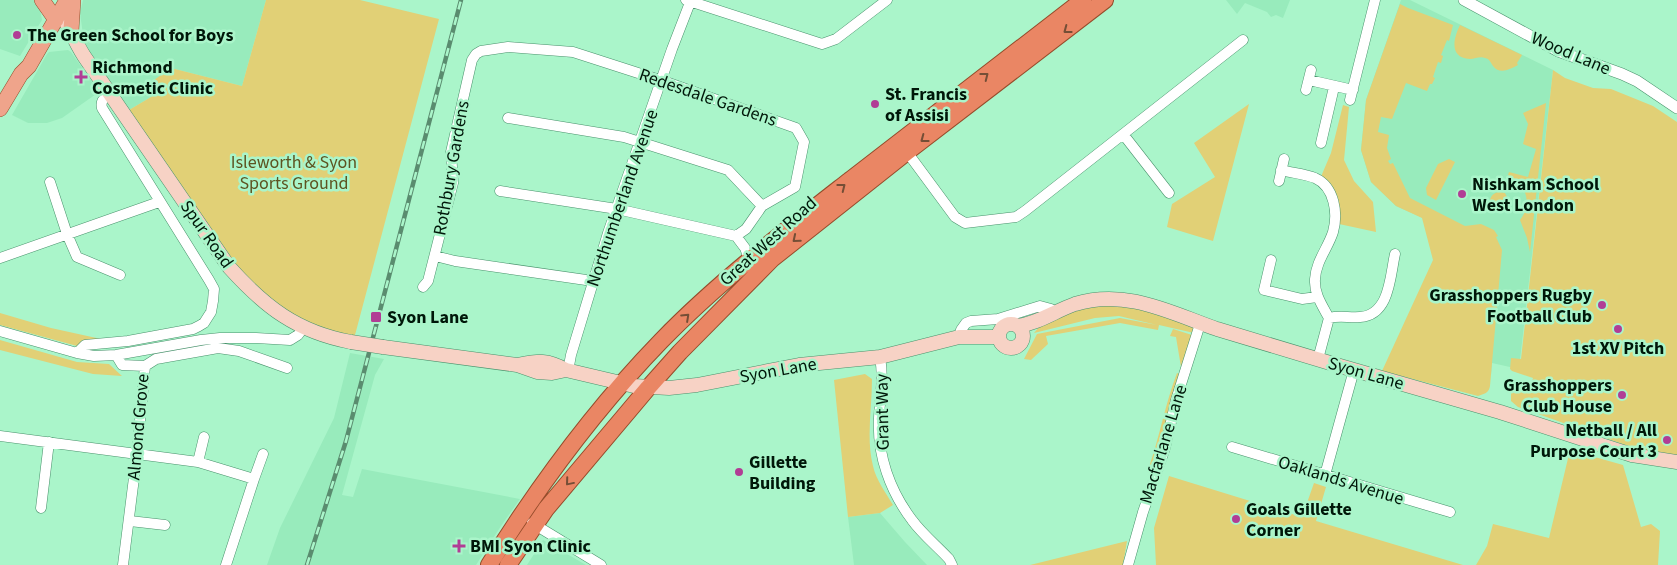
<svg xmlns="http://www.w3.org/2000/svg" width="1677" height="565" viewBox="0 0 1677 565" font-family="'Source Sans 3',sans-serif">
	<rect width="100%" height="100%" fill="#aaf5ca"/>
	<path fill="#98ebbc" d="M0 0H36L40 9 42 20 20 56 0 49Z
		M83 0H266L242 86 171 68 156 94 129 110 84 42 80 13Z
		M1226 0H1290L1283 18 1276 15 1271 17 1267 12 1245 3 1237 14Z
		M1401 0H1410L1553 70 1519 369 1492 363 1491 375 1435 261 1439 225 1396 206 1371 182 1361 150 1366 100Z
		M68 50 71 52 99 92 62 118 47 123H28L12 115 47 54 49 52Z
		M350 353 384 359 375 375 342 495 353 497 362 469 520 499 501 526 476 565H267L280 528 334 418Z
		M880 513 905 542 927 565H854L848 517Z
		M543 540 586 565H527Z"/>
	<path fill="#e1d076" d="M266 0H360L439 19 355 335 339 334 306 321 277 305 247 280 129 110 156 94 154 80 171 68 242 86Z
		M1400 4 1408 8 1453 25 1449 41 1447 40 1441 55 1443 56 1441 63 1438 62 1433 77 1435 78 1432 84H1430L1427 91 1406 83 1392 119 1381 117 1378 132 1389 135 1387 148 1391 159 1388 161 1390 164 1393 163 1410 198 1465 226 1481 224 1494 230 1498 236 1496 237 1502 250 1490 386C1489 393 1484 394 1478 396L1382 371 1433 260 1422 218 1396 206 1371 182 1361 150 1366 100Z
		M1460 25 1522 55 1517 63 1518 65C1510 69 1500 75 1493 66 1490 62 1490 59 1485 58 1480 56 1475 59 1470 59 1448 58 1454 37 1460 25Z
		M1553 70 1565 78 1593 88 1611 89 1653 106 1677 122V458L1631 447 1518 407 1511 401V393L1516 389 1529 391 1533 378 1512 371 1510 369 1511 358 1521 359Z
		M1546 103 1530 252 1527 238 1520 220C1533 203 1526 184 1508 175L1509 172 1528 177 1536 149 1523 144 1528 124 1523 113Z
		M1249 104 1213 241 1167 227 1172 204 1215 177 1194 143Z
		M1343 105 1349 107 1344 160 1354 181 1373 202 1376 232 1339 224 1320 179 1331 153Z
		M1449 159 1455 162 1436 200 1427 195 1426 188 1438 164Z
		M1499 192 1505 193 1509 201 1508 207 1501 212 1495 211 1490 205C1489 198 1492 193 1499 192Z
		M1125 302 1193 326 1195 329 1194 333 1159 325 1158 330 1120 323 1046 336 1048 344 1031 360 1024 359 1037 334 1120 318 1157 325 1119 316 1095 318 1034 333 1039 327 1079 307Z
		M0 313 51 328 101 339 83 342 77 346 0 325Z
		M1173 329 1192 335 1184 368 1181 367 1176 337 1170 336Z
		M0 340 77 362 109 364 122 376 93 374 0 350Z
		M1177 373 1181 375 1162 443 1151 467H1149C1160 436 1165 404 1177 373Z
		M865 374 872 379C872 408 866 438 873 466 876 480 886 493 893 505L880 513 848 517 834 380Z
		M1570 450 1623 465 1641 527 1651 524 1660 531 1658 565H1476L1487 546 1493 524 1549 538Z
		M1169 476 1302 517 1314 483 1326 487 1316 521 1463 565H1156L1154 528Z
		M1127 541 1123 565H1030Z"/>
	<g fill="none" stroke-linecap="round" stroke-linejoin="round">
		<defs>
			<path id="minor" d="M686 0 822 44 836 39 887 0
				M1309 80 1353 90
				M1306 90 1311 70
				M1350 100 1375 0
				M508 118 624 137 728 170 762 206
				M1123 134 1169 193
				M1321 143 1334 87
				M907 152 955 217 965 223 1016 217 1025 211 1243 40
				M1281 170C1292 173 1305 174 1315 178 1335 187 1338 214 1333 232 1328 248 1316 261 1315 279 1314 294 1322 305 1329 318L1318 359
				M1279 181 1284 159
				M50 182 67 234 77 257 120 275
				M500 191 617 209 736 236
				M736 236 745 248 750 261
				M435 256 455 261 593 281
				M0 258 159 202
				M1271 260 1264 290 1302 299 1317 297
				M423 287 428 281 453 183 451 152 472 60 476 54 481 51 508 47 573 52 666 82 796 128 804 142 795 187 762 206 746 229 736 236
				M1329 318C1340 315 1349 318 1360 317 1390 315 1390 276 1395 254
				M0 331 77 353 94 356 116 355 201 340 220 338H256L290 340 298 335 304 327
				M959 337 961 330 966 323 971 321 998 319 1040 306 1051 309 1055 313
				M77 353 85 345 128 341 193 329 199 326 204 323 211 312 213 301 214 289 209 280 102 108C100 100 105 98 110 93
				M116 355 122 365 145 366 137 454 123 565
				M880 357C884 380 880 396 879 418 877 455 890 491 912 520 922 534 937 546 949 559L952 565
				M145 366 156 359 218 348 239 351 287 368
				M568 371 571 355 608 233 672 49 691 0
				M0 436 198 462 254 479 226 565
				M1232 447 1450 512
				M198 462 204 437
				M1325 475 1354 370
				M254 479 263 454
				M41 508 49 442
				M130 521 165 525
				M532 523 601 565
				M1128 565 1143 512 1165 448 1176 400 1200 324"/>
			<path id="tertiary" d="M1464 0 1558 51 1622 74 1637 81 1677 108"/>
			<path id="secondary" d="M66 22C72 34 77 45 84 56L229 267C265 307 297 332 351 342
				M999 336a12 12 0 1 1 24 0a12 12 0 1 1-24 0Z
				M1018 326C1039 323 1055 311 1075 304 1126 288 1171 313 1217 329L1340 366 1500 412 1632 455 1677 462
				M383 347 517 365 537 372 552 373 566 370 634 386 669 388 697 385 799 365 880 357 959 337H999
				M517 365C538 361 547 359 566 370"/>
			<path id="primary" d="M42 0 56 20
				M71 31 73 0
				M0 109 21 74 29 66 67 0"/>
			<path id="trunk" d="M489 565C539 485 595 409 661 341 717 283 786 230 850 180 928 120 1006 60 1083 0
				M508 565 546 509 648 388 680 352 772 259 907 152 1105 0"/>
		</defs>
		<use href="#minor" stroke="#49926c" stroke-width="11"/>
		<use href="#tertiary" stroke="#49926c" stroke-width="12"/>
		<use href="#secondary" stroke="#49926c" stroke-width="15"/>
		<use href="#primary" stroke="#954c2b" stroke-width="16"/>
		<use href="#trunk" stroke="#954c2b" stroke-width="18"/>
		<use href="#minor" stroke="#fff" stroke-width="10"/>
		<use href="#tertiary" stroke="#fff" stroke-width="11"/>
		<use href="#secondary" stroke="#f7d2c5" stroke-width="14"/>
		<use href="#primary" stroke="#efa48b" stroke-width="15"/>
		<use href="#trunk" stroke="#ea8664" stroke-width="16"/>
		<defs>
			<path id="rail" d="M307 565 346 441 461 0"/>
		</defs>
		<use href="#rail" stroke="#5a8c6f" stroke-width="4.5"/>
		<use href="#rail" stroke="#aaf5ca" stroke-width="2.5" stroke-dasharray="8" stroke-linecap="butt"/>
		<defs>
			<path id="secondary-bridge" d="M351 342 383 347"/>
		</defs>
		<use href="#secondary-bridge" stroke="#49926c" stroke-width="15" stroke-linecap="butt"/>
		<use href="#secondary-bridge" stroke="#f7d2c5" stroke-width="14"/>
	</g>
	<defs><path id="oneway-chevron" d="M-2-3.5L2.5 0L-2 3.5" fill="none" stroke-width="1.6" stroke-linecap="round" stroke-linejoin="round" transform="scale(1.25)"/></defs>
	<g stroke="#754e36">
		<use href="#oneway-chevron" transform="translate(1067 30) rotate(143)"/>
		<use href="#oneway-chevron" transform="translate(985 76) rotate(-38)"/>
		<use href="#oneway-chevron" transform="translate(924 139) rotate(143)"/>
		<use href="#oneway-chevron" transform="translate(842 187) rotate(-38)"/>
		<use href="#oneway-chevron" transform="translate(796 239) rotate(140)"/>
		<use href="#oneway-chevron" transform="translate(686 317) rotate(-43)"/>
		<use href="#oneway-chevron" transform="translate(569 482) rotate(130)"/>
	</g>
	<g fill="#b13d95" stroke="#aaf5ca" stroke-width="2">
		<circle cx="17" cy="35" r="5"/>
		<path d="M78.5 69.5h5v5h5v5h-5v5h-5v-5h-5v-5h5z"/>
		<circle cx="875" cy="104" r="5"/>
		<circle cx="1462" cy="194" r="5"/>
		<circle cx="1602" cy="305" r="5"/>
		<rect x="370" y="311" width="12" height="12" rx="2.5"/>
		<circle cx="1618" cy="329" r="5"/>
		<circle cx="1622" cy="395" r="5"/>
		<circle cx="1667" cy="440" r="5"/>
		<circle cx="739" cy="472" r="5"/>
		<circle cx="1236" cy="519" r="5"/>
		<path d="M456.5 538.5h5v5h5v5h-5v5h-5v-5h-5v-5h5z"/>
	</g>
	<g text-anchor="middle" stroke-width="5" stroke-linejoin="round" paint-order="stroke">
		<g font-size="18" font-weight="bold" fill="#001709" stroke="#aaf5ca" text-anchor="start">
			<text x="27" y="41">The Green School for Boys</text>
			<text x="92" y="73">Richmond<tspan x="92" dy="21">Cosmetic Clinic</tspan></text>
			<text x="885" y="100">St. Francis<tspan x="885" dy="21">of Assisi</tspan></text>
			<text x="1472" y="190">Nishkam School<tspan x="1472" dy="21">West London</tspan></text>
			<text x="1592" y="301" text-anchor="end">Grasshoppers Rugby<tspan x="1592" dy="21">Football Club</tspan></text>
			<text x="387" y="323">Syon Lane</text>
			<text x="1618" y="354" text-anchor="middle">1st XV Pitch</text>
			<text x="1612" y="391" text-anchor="end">Grasshoppers<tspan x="1612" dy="21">Club House</tspan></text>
			<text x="1657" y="436" text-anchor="end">Netball / All<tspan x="1657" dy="21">Purpose Court 3</tspan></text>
			<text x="749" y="468">Gillette<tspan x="749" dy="21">Building</tspan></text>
			<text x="1246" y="515">Goals Gillette<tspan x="1246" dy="21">Corner</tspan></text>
			<text x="470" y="552">BMI Syon Clinic</text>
		</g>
		<g font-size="18" fill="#001709" stroke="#aaf5ca">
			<text transform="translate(1571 53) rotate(23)" y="6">Wood Lane</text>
			<text transform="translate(708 97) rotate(19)" y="6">Redesdale Gardens</text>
			<text transform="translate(451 168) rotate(-80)" y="6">Rothbury Gardens</text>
			<text transform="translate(622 198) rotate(-71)" y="6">Northumberland Avenue</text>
			<text transform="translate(207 234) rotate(55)" y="6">Spur Road</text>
			<text transform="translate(768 241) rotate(-42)" y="6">Great West Road</text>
			<text transform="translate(778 370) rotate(-10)" y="6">Syon Lane</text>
			<text transform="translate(1366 373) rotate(16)" y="6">Syon Lane</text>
			<text transform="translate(882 412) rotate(-91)" y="6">Grant Way</text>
			<text transform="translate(138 427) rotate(-85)" y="6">Almond Grove</text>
			<text transform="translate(1163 444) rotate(-73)" y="6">Macfarlane Lane</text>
			<text transform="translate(1341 480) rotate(17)" y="6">Oaklands Avenue</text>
		</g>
		<g font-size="18" fill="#5d5320" stroke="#aaf5ca">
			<text x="294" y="168">Isleworth &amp; Syon<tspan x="294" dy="21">Sports Ground</tspan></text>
		</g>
	</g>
</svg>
